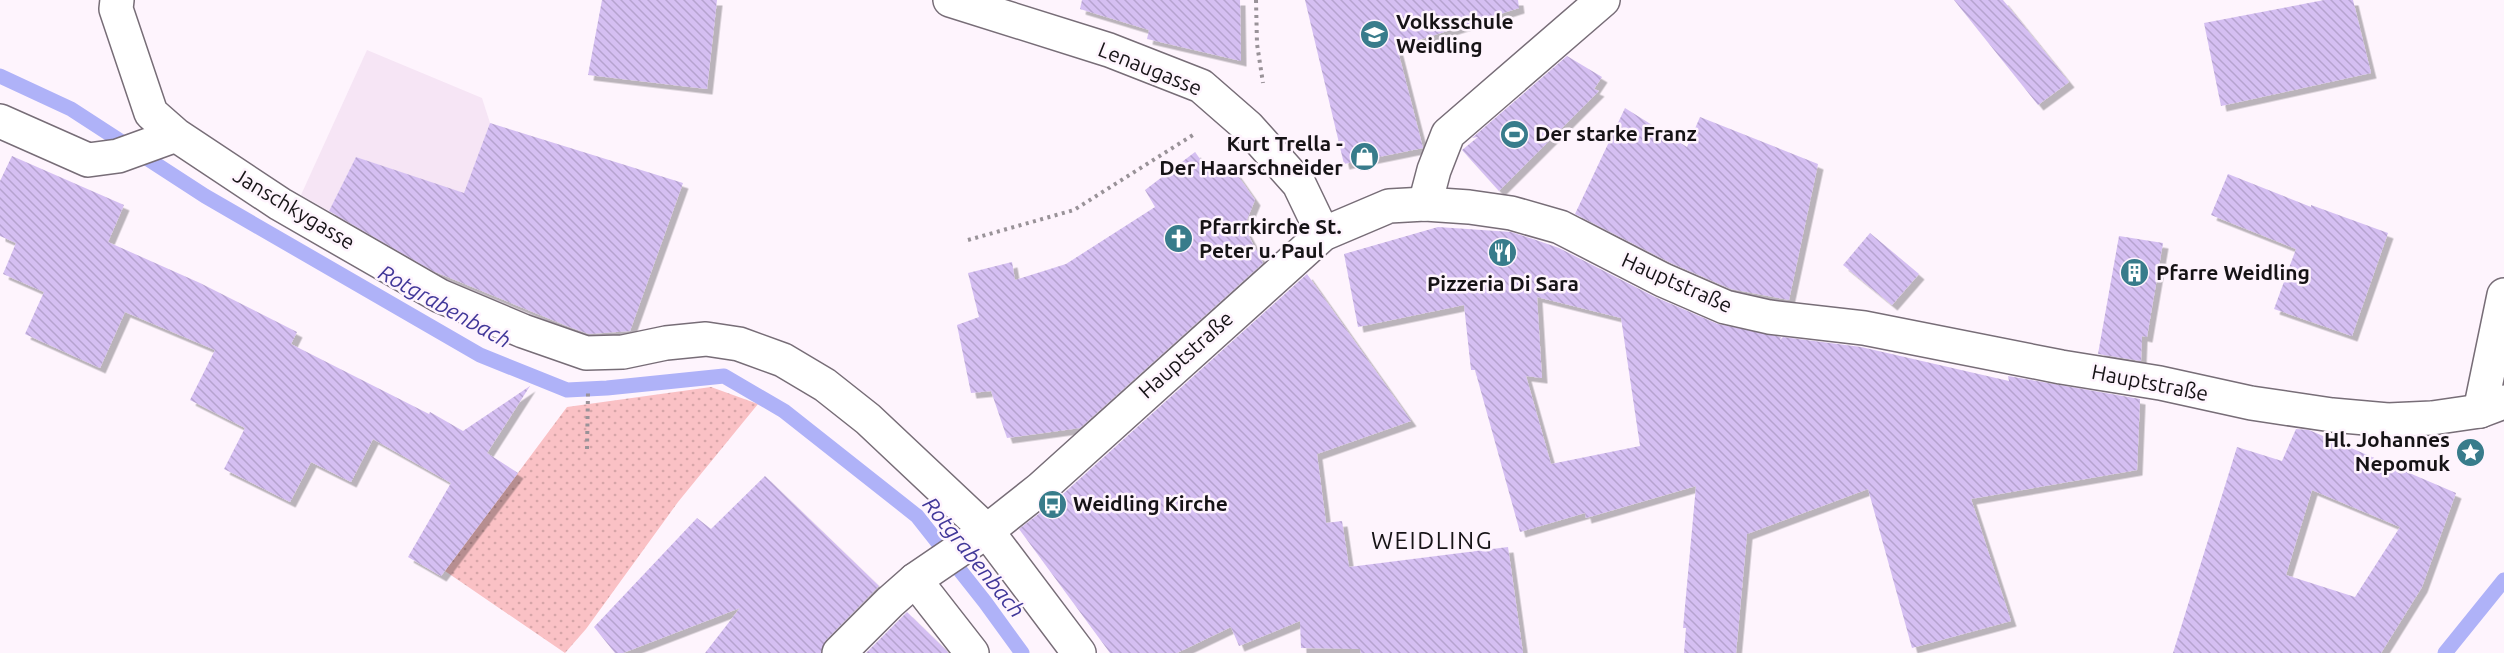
<svg xmlns="http://www.w3.org/2000/svg" width="2504" height="653" viewBox="0 0 2504 653" font-family="Ubuntu,sans-serif">
	<defs>
		<pattern id="park-dots" width="8" height="8" patternUnits="userSpaceOnUse" patternTransform="scale(1.5)"><rect width="8" height="8" fill="#fac1c5"/><path d="M2 2h.1M6 6h.1" fill="none" stroke="#d6a5a8" stroke-width="1.8" stroke-linecap="round"/></pattern>
		<pattern id="building-back-hatch" width="6" height="6" patternUnits="userSpaceOnUse" patternTransform="scale(1.5)"><rect width="6" height="6" fill="#d5bff2"/><path d="M-1 5l2 2M0 0l6 6M5-1l2 2" fill="none" stroke="#b6a3cf"/></pattern>
		<filter id="shadow"><feDropShadow dx="5.5" dy="5.5" stdDeviation="0" flood-color="#0004"/></filter>
	</defs>
	<rect width="100%" height="100%" fill="#fef4fd"/>
	<path fill="#f6e5f5" d="M367 50 482 98 490 123 464 194 356 157 329 211 301 195Z"/>
	<path fill="url(#park-dots)" d="M711 387 758 404 678 502 586 629 565 653 445 571 567 407Z"/>
	<g fill="none" stroke-linecap="round" stroke-linejoin="round">
		<path stroke="#afb2f8" stroke-width="15" d="M0 76 71 109 205 196 480 355 567 390 607 388 724 376 784 411 917 516 985 602 1022 653
			M2445 653 2504 580"/>
	</g>
	<path fill="url(#building-back-hatch)" fill-rule="evenodd" filter="url(#shadow)" d="M602 0H717L707 89 588 75Z
		M1082 0H1240L1241 61 1147 39 1149 30 1080 9Z
		M1305 0H1518L1519 8 1397 47 1423 148 1344 164Z
		M1954 0H2003L2069 82 2038 105Z
		M2324 0H2353L2371 73 2221 106 2204 23Z
		M1567 56 1602 77 1594 89 1599 91 1499 191 1462 150 1478 137 1472 138Z
		M1625 108 1687 147 1700 117 1818 164 1789 300 1731 289 1671 263 1575 214Z
		M490 123 683 183 630 331 589 334 567 326 433 271 329 211 356 157 464 193Z
		M1195 152 1209 171 1234 170 1255 200 1244 227 1263 263 1080 428 1007 438 991 391 971 393 957 325 979 317 968 273 1012 262 1015 280 1066 264 1155 207 1145 190Z
		M12 156 124 205 108 242 200 283 297 332 291 344 429 414 430 412 463 431 530 386 487 453 518 473 441 576 408 557 451 483 373 439 351 482 311 462 290 502 224 469 245 428 190 400 215 350 125 312 100 368 25 334 44 292 3 274 16 243 0 236V181Z
		M2228 174 2311 207V205L2388 233 2352 336 2274 309 2296 249 2211 215Z
		M1438 227 1511 232 1533 239 1559 248 1655 297 1718 324 1781 337 1780 340 1783 337 1861 347 2009 381 2008 376 2140 399 2137 470 1971 499 2011 621 1912 648 1868 489 1747 534 1736 653H1684L1686 628H1683L1696 486 1586 518 1585 513 1520 532 1475 370H1471L1464 305 1358 327 1344 254ZM1537 297 1621 318 1640 446 1551 464 1526 376 1542 378Z
		M1870 233 1919 274 1892 305 1843 265Z
		M2119 236 2163 243 2147 337 2142 336 2141 361 2098 354Z
		M1307 274 1411 421 1317 454 1326 523 1342 521 1349 567 1508 547 1523 653H1361L1360 649 1301 648 1300 621 1239 646 1231 627 1177 653H1110L1019 529 1053 503Z
		M2296 429 2309 430 2456 493 2422 587 2381 653H2173L2237 447 2282 461ZM2312 490 2400 527 2355 597 2286 575Z
		M765 476 879 586 826 640 821 653H705L740 608 623 653H615L594 627 697 518 711 529Z
		M907 612 947 651 948 653H866Z"/>
	<g fill="none" stroke-linecap="round" stroke-linejoin="round">
		<defs>
			<path id="minor" d="M117 0 116 9 151 113 176 135 280 204 440 296 523 331 586 353 623 352 666 343 706 339 739 344 783 360 825 385 868 419 987 531 1079 653
				M950 0 1109 50 1201 86 1248 127 1299 184 1323 234
				M0 121 88 160 118 156 176 135
				M1425 204 1434 170 1448 134 1603 0
				M2480 411 2504 295
				M915 580 972 653"/>
			<path id="secondary" d="M839 653 890 602 915 580 987 531 1040 489 1323 234 1389 206 1425 204 1469 207 1511 213 1560 227 1663 280 1725 307 1769 317 1864 328 2061 367 2160 383 2251 403 2332 415 2388 420 2432 418 2480 411 2504 402"/>
		</defs>
		<use href="#minor" stroke="#776d77" stroke-width="36"/>
		<use href="#secondary" stroke="#776d77" stroke-width="36"/>
		<path stroke="#999298" stroke-width="4" stroke-dasharray="3 4.5" stroke-linecap="butt" d="M1256 0 1257 44 1263 83
			M968 240 1074 210 1193 135
			M587 449 588 393"/>
		<use href="#minor" stroke="#fff" stroke-width="33"/>
		<use href="#secondary" stroke="#fff" stroke-width="33"/>
	</g>
	<defs>
		<symbol id="school-disc" viewBox="-11 -11 22 22"><circle r="9.5" fill="#387c8b" stroke="#fef4fd"/><path d="M0-5L7-2L0 1L-7-2ZM-4 1L0 2.5L4 1V4Q0 6-4 4Z" fill="#fff"/></symbol>
		<symbol id="stadium-disc" viewBox="-11 -11 22 22"><circle r="9.5" fill="#387c8b" stroke="#fef4fd"/><path d="M0-5a6.5 5 0 1 0 0 10a6.5 5 0 1 0 0-10ZM-3.5-1.8h7v3.6h-7Z" fill="#fff"/></symbol>
		<symbol id="shop-disc" viewBox="-11 -11 22 22"><circle r="9.5" fill="#387c8b" stroke="#fef4fd"/><path d="M-5-2.5h2.3a2.7 3.5 0 0 1 5.4 0H5L5.5 6h-11ZM-1.5-2.5h3a1.5 2.3 0 0 0-3 0Z" fill="#fff"/></symbol>
		<symbol id="church-disc" viewBox="-11 -11 22 22"><circle r="9.5" fill="#387c8b" stroke="#fef4fd"/><path d="M-1.2-6h2.4v3.5h3.3v2.4h-3.3V6h-2.4V-.1h-3.3v-2.4h3.3Z" fill="#fff"/></symbol>
		<symbol id="restaurant-disc" viewBox="-11 -11 22 22"><circle r="9.5" fill="#387c8b" stroke="#fef4fd"/><path d="M-5-6h1v4h1v-4h1v4h1v-4h1v5L-1.5 .5V6h-2V.5L-5-1ZM5-6V6H3V1.5H1.5Q1.5-4 5-6Z" fill="#fff"/></symbol>
		<symbol id="building-disc" viewBox="-11 -11 22 22"><circle r="9.5" fill="#387c8b" stroke="#fef4fd"/><path d="M-4-6H4V6H1V3H-1V6H-4ZM-2.5-4.3h1.7v1.8h-1.7ZM.8-4.3h1.7v1.8H.8ZM-2.5-1h1.7V.8h-1.7ZM.8-1h1.7V.8H.8Z" fill="#fff"/></symbol>
		<symbol id="sight-disc" viewBox="-11 -11 22 22"><circle r="9.5" fill="#387c8b" stroke="#fef4fd"/><path d="M0-6L1.8-2.2L6-1.7L2.9 1.2L3.7 5.4L0 3.3L-3.7 5.4L-2.9 1.2L-6-1.7L-1.8-2.2Z" fill="#fff"/></symbol>
		<symbol id="bus-disc" viewBox="-11 -11 22 22"><circle r="9.5" fill="#387c8b" stroke="#fef4fd"/><path d="M-5-6H5V4H4V6H2V4H-2V6H-4V4H-5ZM-3.5-4V0h7V-4ZM-3.5 1.2v1.5H-2V1.2ZM2 1.2v1.5H3.5V1.2Z" fill="#fff"/></symbol>
	</defs>
	<g fill-rule="evenodd">
		<use href="#school-disc" x="1358" y="18" width="33" height="33"/>
		<use href="#stadium-disc" x="1498" y="118" width="33" height="33"/>
		<use href="#shop-disc" x="1348" y="140" width="33" height="33"/>
		<use href="#church-disc" x="1162" y="222" width="33" height="33"/>
		<use href="#restaurant-disc" x="1486" y="236" width="33" height="33"/>
		<use href="#building-disc" x="2118" y="256" width="33" height="33"/>
		<use href="#sight-disc" x="2454" y="436" width="33" height="33"/>
		<use href="#bus-disc" x="1036" y="488" width="33" height="33"/>
	</g>
	<g text-anchor="middle" stroke-width="5" stroke-linejoin="round" paint-order="stroke">
		<g font-size="21" font-weight="bold" fill="#161316" stroke="#fef4fd" text-anchor="start">
			<text x="1396" y="29">Volksschule<tspan x="1396" dy="24">Weidling</tspan></text>
			<text x="1535" y="141">Der starke Franz</text>
			<text x="1343" y="151" text-anchor="end">Kurt Trella -<tspan x="1343" dy="24">Der Haarschneider</tspan></text>
			<text x="1199" y="234">Pfarrkirche St.<tspan x="1199" dy="24">Peter u. Paul</tspan></text>
			<text x="2156" y="280">Pfarre Weidling</text>
			<text x="1503" y="291" text-anchor="middle">Pizzeria Di Sara</text>
			<text x="2450" y="447" text-anchor="end">Hl. Johannes<tspan x="2450" dy="24">Nepomuk</tspan></text>
			<text x="1073" y="511">Weidling Kirche</text>
		</g>
		<g font-size="21" fill="#161316" stroke="#fef4fd">
			<text transform="translate(1150 69) rotate(22)" y="7">Lenaugasse</text>
			<text transform="translate(294 209) rotate(31)" y="7">Janschkygasse</text>
			<text transform="translate(1677 283) rotate(24)" y="7">Hauptstraße</text>
			<text transform="translate(1186 355) rotate(-42)" y="7">Hauptstraße</text>
			<text transform="translate(2150 383) rotate(11)" y="7">Hauptstraße</text>
		</g>
		<g font-size="22" font-style="italic" fill="#413799" stroke="#fef4fd">
			<text transform="translate(445 306) rotate(29)" y="8">Rotgrabenbach</text>
			<text transform="translate(974 557) rotate(51)" y="8">Rotgrabenbach</text>
		</g>
		<g font-size="24" letter-spacing="1.5" fill="#161316" stroke="#fef4fd">
			<text x="1432" y="549">WEIDLING</text>
		</g>
	</g>
</svg>
